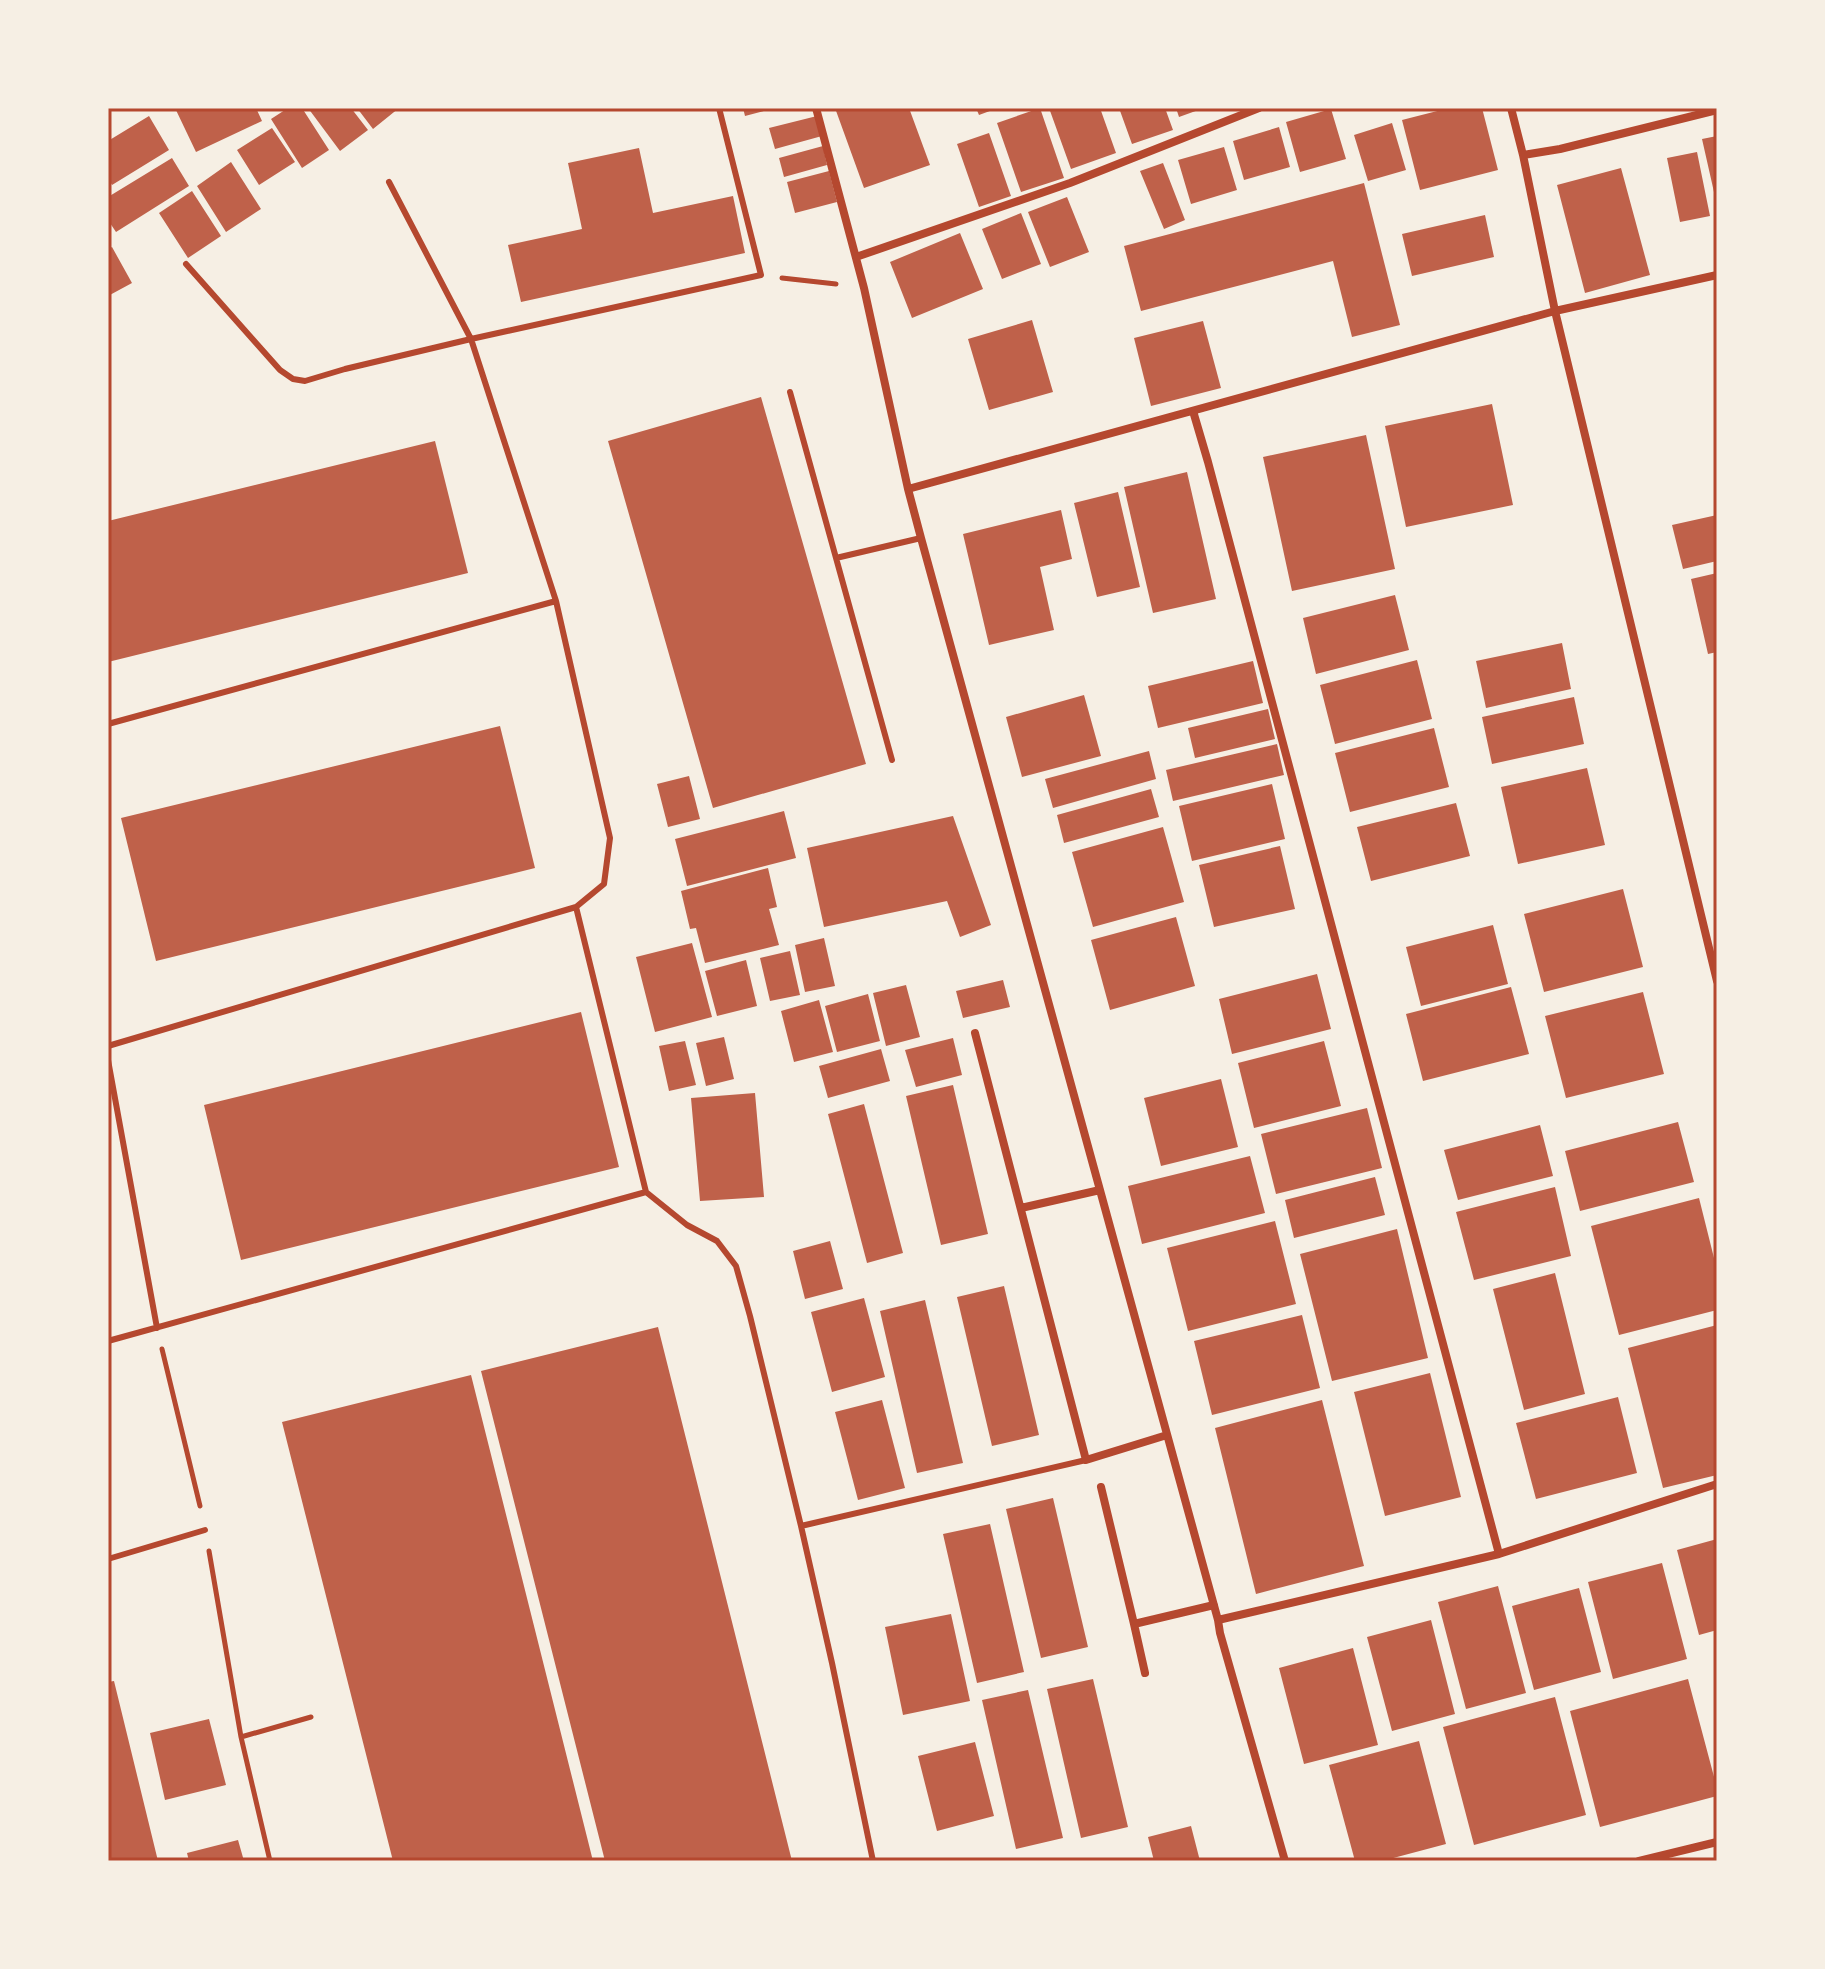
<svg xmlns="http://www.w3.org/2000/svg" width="1825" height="1969" viewBox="0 0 1825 1969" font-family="'PT Serif',serif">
	<rect width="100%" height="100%" fill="#f6efe4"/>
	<path fill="#bf614a" d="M175 108H256L262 121 196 152Z
		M288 108H302L329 150 302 168 271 119Z
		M308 108H351L368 130 340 151Z
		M357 108H399L373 129Z
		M743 108H771V109L745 116Z
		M835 108H909L930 165 864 188Z
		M976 108H998L979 115Z
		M1040 108 1064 178 1021 192 997 123Z
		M1049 108H1100L1116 153 1071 169Z
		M1119 108H1165L1173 130 1132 144Z
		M1176 108H1204L1179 117Z
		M1449 108H1482L1498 170 1420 190 1402 120Z
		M1331 109 1346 159 1300 172 1286 122Z
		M149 116 169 150 112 185 108 178V141Z
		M817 116 822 136 775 149 769 128Z
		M1392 123 1406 170 1368 181 1354 135Z
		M1279 127 1290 167 1244 180 1233 141Z
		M272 128 295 162 259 185 237 150Z
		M989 133 1011 196 979 207 957 144Z
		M1717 136V201H1716L1702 139Z
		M823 146 827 165 784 177 779 158Z
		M1224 147 1237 190 1191 204 1178 160Z
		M639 148 653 213 733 196 745 253 521 302 508 245 582 229 568 163Z
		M1697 152 1710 216 1680 222 1667 158Z
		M172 158 189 186 116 232 108 220V197Z
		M231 162 261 209 226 232 197 186Z
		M1163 163 1185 220 1164 229 1140 171Z
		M1621 168 1650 275 1585 293 1557 185Z
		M829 171 837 202 795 213 787 182Z
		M1364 183 1400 325 1352 337 1333 261 1141 311 1124 246Z
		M192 191 221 236 188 258 159 213Z
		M1067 197 1089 252 1050 267 1028 212Z
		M1021 213 1041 264 1002 279 982 229Z
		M1485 215 1494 257 1412 276 1402 234Z
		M960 233 983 289 912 318 890 262Z
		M112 247 132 283 108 296V249Z
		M1032 320 1053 392 989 410 968 339Z
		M1203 321 1221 388 1151 406 1134 338Z
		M761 397 866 764 713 808 608 441Z
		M1492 404 1513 505 1406 527 1385 426Z
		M1366 435 1395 569 1292 591 1263 457Z
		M435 441 468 573 108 662V521Z
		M1187 472 1216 599 1153 613 1124 487Z
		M1118 492 1140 587 1097 597 1074 503Z
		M1061 510 1072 559 1040 567 1054 630 989 645 963 534Z
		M1717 515V561L1683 569 1672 525Z
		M1717 573V652L1708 654 1691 579Z
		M1395 595 1409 650 1316 674 1303 618Z
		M1562 643 1571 689 1486 708 1476 661Z
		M1417 660 1432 719 1335 744 1320 685Z
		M1253 661 1263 703 1158 728 1148 686Z
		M1084 695 1101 756 1022 777 1006 717Z
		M1574 697 1584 744 1492 764 1482 717Z
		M1268 709 1275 739 1195 758 1188 728Z
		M500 726 535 868 156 961 121 818Z
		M1434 728 1449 787 1350 812 1335 753Z
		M1277 744 1284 775 1173 801 1166 770Z
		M1149 751 1156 779 1053 808 1045 779Z
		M1587 768 1605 845 1518 864 1501 787Z
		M689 776 700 819 668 827 657 784Z
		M1272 784 1285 839 1192 861 1179 806Z
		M1151 789 1159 817 1064 843 1057 815Z
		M1456 803 1470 856 1371 881 1357 827Z
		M784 811 796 858 687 886 675 839Z
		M953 816 991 925 960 937 947 901 824 927 807 848Z
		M1163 827 1184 902 1093 927 1072 852Z
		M1280 846 1295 909 1214 927 1199 865Z
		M768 868 777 907 769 909 779 945 705 963 696 928 690 929 681 891Z
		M1623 889 1643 967 1544 992 1524 914Z
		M1176 917 1195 986 1110 1010 1091 940Z
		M1493 925 1508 984 1421 1006 1406 947Z
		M824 938 835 986 805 992 795 945Z
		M692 943 712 1017 655 1032 636 957Z
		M790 951 800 995 770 1001 760 958Z
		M746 960 757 1006 717 1016 705 971Z
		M1317 974 1331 1029 1232 1054 1219 999Z
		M1003 980 1010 1007 963 1018 956 991Z
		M906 985 920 1037 886 1046 873 993Z
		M1511 987 1529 1054 1423 1081 1406 1014Z
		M1643 992 1664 1074 1566 1098 1545 1016Z
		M868 994 880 1041 837 1052 825 1006Z
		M819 1000 833 1052 794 1062 781 1011Z
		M581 1012 619 1167 241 1260 204 1105Z
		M724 1037 734 1079 706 1086 696 1043Z
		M953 1038 962 1075 916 1087 905 1050Z
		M685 1041 696 1085 669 1091 659 1046Z
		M1324 1041 1341 1106 1254 1128 1238 1063Z
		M881 1049 890 1081 828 1098 819 1066Z
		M1221 1079 1238 1147 1161 1166 1144 1098Z
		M953 1085 988 1234 941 1245 906 1096Z
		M755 1093 764 1197 700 1201 691 1098Z
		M864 1104 903 1253 867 1263 828 1114Z
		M1367 1108 1382 1168 1276 1194 1261 1134Z
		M1678 1122 1694 1182 1580 1211 1565 1151Z
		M1540 1125 1553 1176 1458 1200 1444 1150Z
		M1250 1156 1265 1213 1142 1244 1128 1186Z
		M1375 1177 1385 1215 1294 1238 1285 1200Z
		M1555 1187 1571 1256 1474 1280 1456 1212Z
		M1699 1198 1717 1270V1310L1619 1335 1591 1226Z
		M1275 1221 1296 1304 1188 1331 1167 1248Z
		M1397 1229 1428 1358 1332 1381 1300 1254Z
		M830 1241 843 1289 805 1299 793 1251Z
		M1555 1273 1585 1394 1524 1410 1493 1289Z
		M1004 1286 1039 1435 992 1446 957 1297Z
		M864 1298 885 1377 832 1392 811 1312Z
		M925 1300 963 1463 917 1473 880 1311Z
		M1302 1315 1320 1388 1212 1415 1194 1341Z
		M1717 1325V1475L1663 1488 1628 1348Z
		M658 1327 792 1861H605L481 1371Z
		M1430 1373 1461 1497 1385 1516 1354 1392Z
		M471 1375 593 1861H393L282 1422Z
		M1618 1397 1637 1473 1536 1499 1516 1423Z
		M882 1400 905 1488 858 1500 835 1412Z
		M1322 1400 1364 1566 1256 1594 1215 1428Z
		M1053 1498 1088 1647 1041 1658 1006 1509Z
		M990 1524 1024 1672 977 1683 943 1534Z
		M1717 1539V1630L1699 1635 1677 1550Z
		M1662 1563 1687 1659 1613 1679 1588 1582Z
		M1498 1586 1526 1693 1466 1709 1438 1602Z
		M1579 1588 1601 1672 1534 1690 1512 1606Z
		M951 1614 970 1701 903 1715 885 1627Z
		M1431 1620 1455 1714 1392 1731 1367 1637Z
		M1353 1648 1378 1745 1304 1764 1279 1668Z
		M1093 1679 1128 1827 1081 1838 1047 1689Z
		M1688 1679 1717 1788V1796L1600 1827 1570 1711Z
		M114 1681 158 1861H108V1682Z
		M1028 1690 1063 1838 1016 1849 982 1700Z
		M1555 1697 1586 1815 1474 1845 1443 1727Z
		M209 1719 226 1785 165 1800 150 1733Z
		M1419 1741 1446 1844 1382 1861H1355L1329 1765Z
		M975 1742 994 1816 937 1831 918 1756Z
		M1191 1826 1200 1861H1154L1148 1837Z
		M238 1840 244 1861H189L187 1853Z"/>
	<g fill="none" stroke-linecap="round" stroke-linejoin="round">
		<path stroke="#b5482f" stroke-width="5" d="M782 278 836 284
			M162 1349 200 1506
			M209 1551 241 1737 311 1717
			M241 1737 270 1861"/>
		<path stroke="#b5482f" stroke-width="6" d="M389 182 471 339 761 275 719 108
			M790 392 892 760
			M836 558 921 538
			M108 724 556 601 471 339 345 369 305 381 293 379 280 370 186 264
			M576 907 646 1192
			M108 1046 576 907 604 884 610 838 556 601
			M108 1060 157 1328
			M108 1341 646 1192 687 1225 717 1241 736 1266 750 1316 801 1526 832 1663 873 1861
			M801 1526 1086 1460
			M108 1559 205 1530"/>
		<path stroke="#b5482f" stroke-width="8" d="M816 108 864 288 908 489 921 538 1218 1620 1220 1633 1285 1861
			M1511 108 1523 155 1555 311 1717 981
			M1523 155 1560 149 1717 110
			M856 257 1070 183 1259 108
			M1193 411 1208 462 1499 1554
			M908 489 1555 311 1717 275
			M975 1033 1086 1460 1167 1435
			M1021 1208 1100 1190
			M1101 1487 1134 1624 1214 1605
			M1218 1620 1499 1554 1717 1484
			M1134 1624 1145 1673
			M1639 1861 1717 1842"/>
	</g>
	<rect width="1825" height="1969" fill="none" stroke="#f6efe4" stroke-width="220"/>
	<rect x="110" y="110" width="1605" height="1749" fill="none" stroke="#b5482f" stroke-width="3"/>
</svg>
